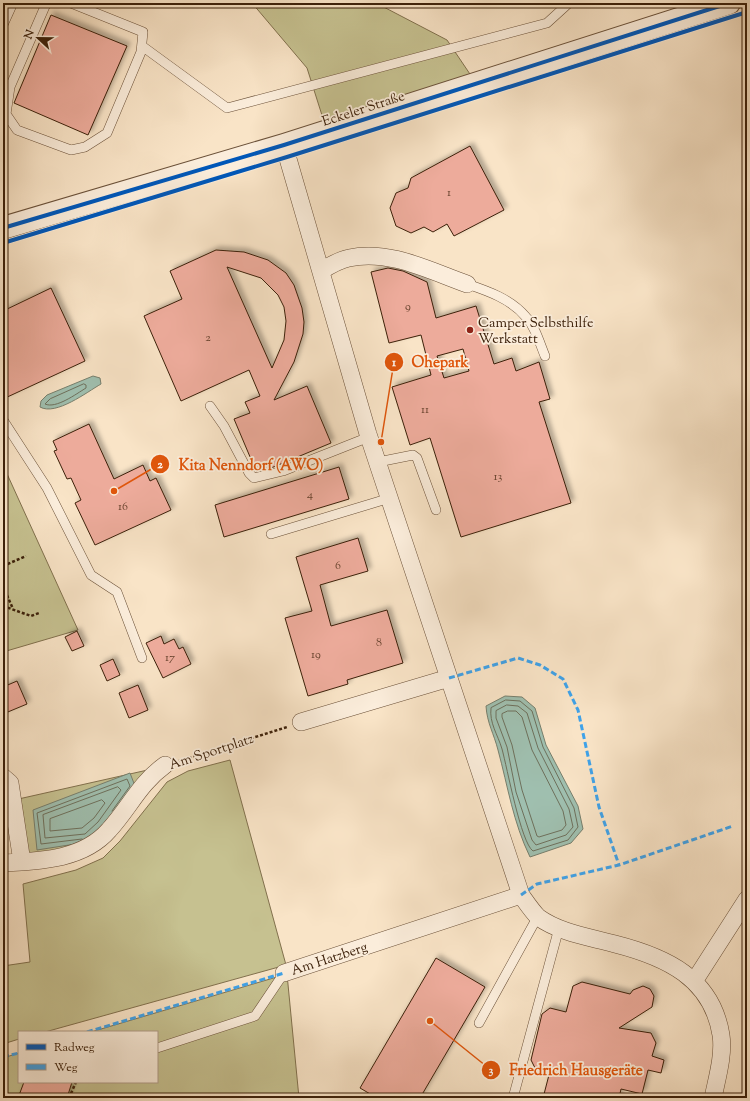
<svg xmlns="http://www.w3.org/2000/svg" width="750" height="1101" viewBox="0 0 750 1101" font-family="'Sorts Mill Goudy',serif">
	<defs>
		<filter id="shadow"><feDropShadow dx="3.5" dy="-3.5" stdDeviation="2" flood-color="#0004"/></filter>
	</defs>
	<rect width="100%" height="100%" fill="#f9e4c7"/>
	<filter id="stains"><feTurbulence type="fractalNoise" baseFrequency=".005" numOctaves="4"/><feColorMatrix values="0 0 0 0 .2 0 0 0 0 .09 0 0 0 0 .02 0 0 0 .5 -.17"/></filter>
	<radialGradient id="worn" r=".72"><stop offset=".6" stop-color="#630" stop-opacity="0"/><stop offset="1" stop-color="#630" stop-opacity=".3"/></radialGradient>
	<path fill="#c6c190" stroke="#81704d" d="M252 3H376L447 40 476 83 327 131 307 68Z
		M3 465 78 630 3 652Z
		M230 760 286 965 45 1032H19V1039L3 1044V966L30 962 23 884 76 870 103 858 120 841 167 782 188 771Z
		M161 767 85 847 22 861 14 800Z
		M287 974 299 1098H3V1058L19 1053V1082H157V1032H91Z"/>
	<path fill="#9fbfaf" stroke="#777f6d" d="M93 376 100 378 101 384C87 392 56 416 40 407L41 401 47 395Z
		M505 696 522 697 535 708 546 745 578 806 583 829 571 843 530 857C513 822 508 787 498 750 494 734 487 723 486 706Z
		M130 773 135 786 88 842 37 850 33 810Z"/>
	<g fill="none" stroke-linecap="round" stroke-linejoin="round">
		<path stroke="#6e705c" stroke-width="1" d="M84 384 86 385V388C76 394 56 409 45 404L50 399Z
			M506 700 520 701 532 711 543 747 574 808 578 827 568 840 533 851C521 843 507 767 502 749 498 735 489 723 491 708Z
			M507 705 518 706 527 713 538 748 569 809 573 827 566 835 536 845 532 840 516 792 507 747 496 718V711Z
			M508 711H516L522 717 532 750 563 811 566 825 562 830 539 837 537 836 522 790 512 745 502 717V714Z
			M118 787 121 790 98 822 85 834 45 838 43 815Z
			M102 800 105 803 94 818 82 828 50 831V819Z
			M82 839 41 844 37 813 127 779 130 786 112 811"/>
	</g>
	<path fill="#edab9b" stroke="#3c200a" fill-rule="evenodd" filter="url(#shadow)" d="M51 15 127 46 88 135 14 103Z
		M470 146 504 210 454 236 447 224 433 232 424 227 411 233 396 226 390 208 396 193 408 188 411 178Z
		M216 250 244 252 268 260 286 273 294 285 302 308 304 322 303 334 294 362 274 400 307 386 331 443 271 468 256 471 234 419 250 413 245 402 260 396 249 370 181 401 144 316 182 299 170 271ZM227 267 261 278 278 295 284 307 286 321 284 340 272 368Z
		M388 268 403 271 427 282 436 318 476 306 494 364 512 358 516 371 539 362 550 399 539 402 571 503 461 537 430 438 410 445 392 387 431 375 421 335 389 343 371 272ZM463 349 469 371 444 378 437 356Z
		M51 288 85 361 3 399V311Z
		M89 424 114 479 143 465 150 481 156 478 171 510 95 545 75 503 81 500 71 478 67 479 54 451 57 450 53 441Z
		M339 467 349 499 224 537 215 505Z
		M358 538 368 571 320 585 331 626 387 610 403 663 347 680 348 684 308 696 285 618 312 611 296 557Z
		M77 631 84 646 72 651 65 637Z
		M161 636 164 644 174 639 179 649 183 647 191 664 163 678 146 643Z
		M113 659 120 675 107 681 100 665Z
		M17 681 27 704 3 714V687Z
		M138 685 148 710 129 718 119 693Z
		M436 958 485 987 420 1098H377L360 1088Z
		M582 982 630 994 633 990 643 986 650 989 654 996 652 1007 619 1028 651 1033 656 1043 652 1056 664 1060 661 1073 648 1070 642 1094 621 1089 619 1098H543L550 1071 535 1068 531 1060 542 1014 550 1008 566 1012 573 986Z
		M24 1082H72L67 1098H18Z"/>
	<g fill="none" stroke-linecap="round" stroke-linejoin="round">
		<defs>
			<path id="service" d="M46 4 10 87 6 114 17 130 71 150 85 147 107 133 141 52 143 32 71 3
				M3 25 13 3
				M142 46 227 108 547 23 569 3
				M467 284C488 291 511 299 526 317 535 326 540 344 545 356
				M210 406 224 426 249 473 254 478 283 471 369 437
				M3 420 47 488 91 575 117 592 142 658
				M378 462 413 455 417 458 436 510
				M271 534 390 498
				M479 1023 538 916
				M157 1048 255 1016 284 973
				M513 1098 559 928"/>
			<path id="minor" d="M284 145 368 434 521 895C526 902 532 911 538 917 560 933 590 937 615 944 666 957 712 978 721 1035 724 1055 717 1078 713 1098
				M321 271C329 266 339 260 349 258 389 249 430 271 467 284
				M301 722 449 678
				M3 777 10 783 22 862
				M3 863C39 861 83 860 109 830 130 807 139 784 165 765
				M284 973 521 895
				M695 980 747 899"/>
			<path id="tertiary" d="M3 228 284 145 729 3"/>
		</defs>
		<use href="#service" stroke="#6b5139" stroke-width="10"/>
		<use href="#minor" stroke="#6b5139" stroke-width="18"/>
		<use href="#tertiary" stroke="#6b5139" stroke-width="24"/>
		<path stroke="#3c200a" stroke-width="2.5" stroke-dasharray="3 2" stroke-linecap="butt" d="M3 566 26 556
			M3 586 13 609
			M3 606 31 616 39 613
			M179 761 287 727
			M69 1098 76 1082"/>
		<use href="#service" stroke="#fbeddb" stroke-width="9"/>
		<use href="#minor" stroke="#fbeddb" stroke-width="17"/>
		<use href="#tertiary" stroke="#fbeddb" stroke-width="22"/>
		<path stroke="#3fa2e9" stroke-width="3" stroke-dasharray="6 3" stroke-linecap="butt" d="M449 678 518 658 540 665 563 679 578 710 599 807 619 865
			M521 895 537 884 619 865 733 826
			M87 1032 284 973
			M3 1057 19 1053"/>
		<defs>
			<path id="cycleway" d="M3 228 284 145 729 3
				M3 243 287 157 747 12"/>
		</defs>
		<use href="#cycleway" stroke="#fbeddb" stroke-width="6"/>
		<use href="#cycleway" stroke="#0057b8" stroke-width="4"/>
	</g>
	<circle fill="#8f2418" stroke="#fbeddb" stroke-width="1.5" cx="470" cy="330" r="4"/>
	<g text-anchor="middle" stroke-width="3.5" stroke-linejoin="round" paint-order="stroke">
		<g font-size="12" fill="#68432e">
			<text x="449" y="196">1</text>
			<text x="408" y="310">9</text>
			<text x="208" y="341">2</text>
			<text x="425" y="413">11</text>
			<text x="498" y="480">13</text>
			<text x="310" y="498">4</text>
			<text x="123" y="510">16</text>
			<text x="338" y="569">6</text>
			<text x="379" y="646">8</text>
			<text x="316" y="658">19</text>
			<text x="170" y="661">17</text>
		</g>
		<g font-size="14" fill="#3c200a" stroke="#fbeddb">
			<text transform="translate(363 108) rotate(-18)" y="5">Eckeler Straße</text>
			<text transform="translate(211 751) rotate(-18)" y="5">Am Sportplatz</text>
			<text transform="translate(329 958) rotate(-18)" y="5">Am Hatzberg</text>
		</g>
		<g font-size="14" fill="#3c200a" stroke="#fbeddb" text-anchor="start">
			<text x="478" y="327">Camper Selbsthilfe<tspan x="478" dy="16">Werkstatt</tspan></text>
		</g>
	</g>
	<path fill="none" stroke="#df560c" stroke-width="1.5" d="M381 442L394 362M114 491L160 464M430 1021L491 1070"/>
	<g fill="#df560c" stroke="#fbeddb" stroke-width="1.5">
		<circle cx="381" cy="442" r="4"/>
		<circle cx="114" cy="491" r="4"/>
		<circle cx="430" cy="1021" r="4"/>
		<circle cx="394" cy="362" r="10"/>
		<circle cx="160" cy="464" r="10"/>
		<circle cx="491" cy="1070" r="10"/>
	</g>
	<g font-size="12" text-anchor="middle" font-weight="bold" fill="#fff">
		<text x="394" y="366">1</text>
		<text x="160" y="468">2</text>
		<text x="491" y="1074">3</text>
	</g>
	<g font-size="15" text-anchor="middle" font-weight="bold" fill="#df560c" stroke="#fbeddb" stroke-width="3.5" stroke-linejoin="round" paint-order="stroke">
		<text x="440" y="367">Ohepark</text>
		<text x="251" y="470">Kita Nenndorf (AWO)</text>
		<text x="576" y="1075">Friedrich Hausgeräte</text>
	</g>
	<rect width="750" height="1101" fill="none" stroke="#f9e4c7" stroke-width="16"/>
	<rect x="4" y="4" width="742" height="1093" fill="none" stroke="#3c200a" stroke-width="2"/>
	<rect x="8" y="8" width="734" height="1085" fill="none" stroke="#3c200a"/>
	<rect x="18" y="1031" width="140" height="52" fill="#fbeddb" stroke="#af9b87"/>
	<rect x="26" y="1044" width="20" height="6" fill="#0057b8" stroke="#af9b87"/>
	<text x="54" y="1051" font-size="12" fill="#3c200a">Radweg</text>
	<rect x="26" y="1064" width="20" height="6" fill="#3fa2e9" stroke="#af9b87"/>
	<text x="54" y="1071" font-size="12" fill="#3c200a">Weg</text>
	<g transform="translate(38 38) rotate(292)" stroke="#fbeddb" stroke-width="3" paint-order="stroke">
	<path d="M0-3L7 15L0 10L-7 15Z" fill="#3c200a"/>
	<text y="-6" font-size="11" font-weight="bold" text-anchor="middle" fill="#3c200a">N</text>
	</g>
	<rect width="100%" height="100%" filter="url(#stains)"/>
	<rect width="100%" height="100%" fill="url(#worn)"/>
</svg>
